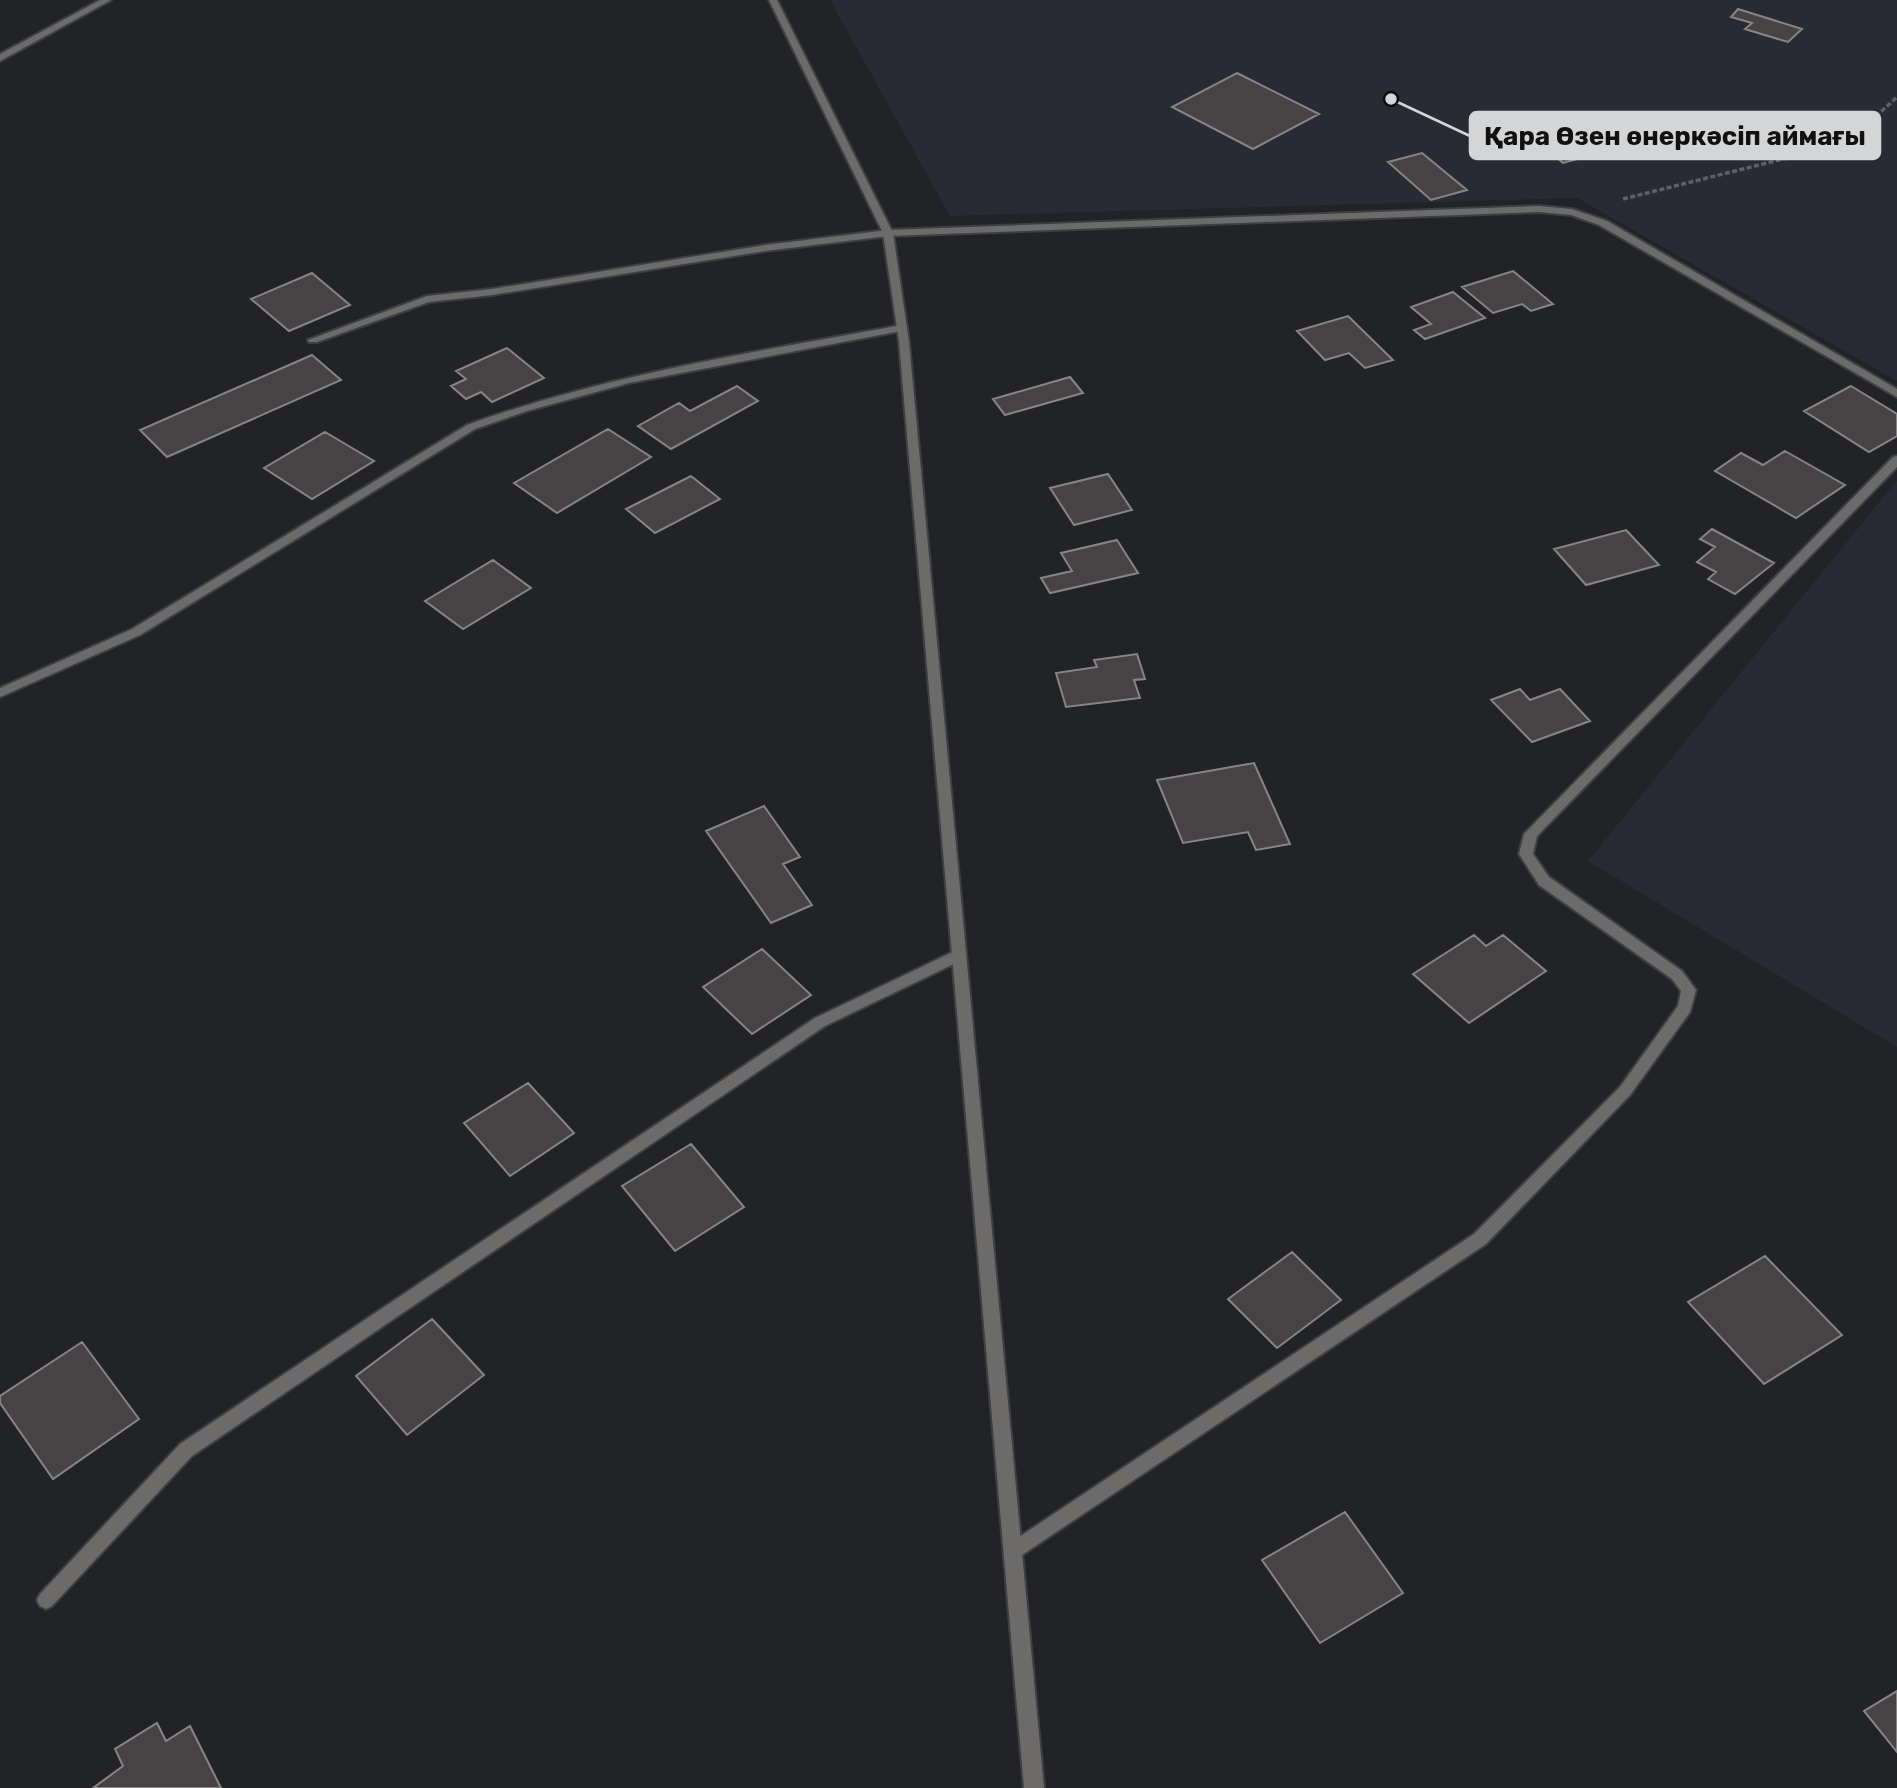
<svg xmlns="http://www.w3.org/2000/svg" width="1897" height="1788" viewBox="0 0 1897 1788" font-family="Rubik,sans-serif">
	<rect width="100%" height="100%" fill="#212326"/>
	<path fill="#282b34" d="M830 0H1897V381L1577 198 950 216Z
		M1897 480V1047L1588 861Z"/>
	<path fill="#474345" stroke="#888486" stroke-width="2" d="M1738 9 1802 29 1788 42 1745 29 1752 23 1731 17Z
		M1237 73 1319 114 1253 149 1172 107Z
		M1581 142 1596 154 1563 163 1548 150Z
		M1422 153 1467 190 1431 200 1388 162Z
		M1513 271 1553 304 1531 311 1522 304 1493 313 1462 287Z
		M312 273 350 305 289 331 251 299Z
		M1453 292 1485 318 1425 339 1414 330 1431 324 1411 307Z
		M1348 316 1393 360 1365 368 1349 353 1325 360 1297 331Z
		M507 348 544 378 492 402 481 392 466 399 451 386 466 379 456 371Z
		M312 355 341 380 167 457 140 430Z
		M1070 377 1083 393 1005 415 993 399Z
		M737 386 758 401 671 449 638 426 679 403 690 411Z
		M1851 386 1897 414V436L1869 452 1804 411Z
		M608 429 651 457 557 513 514 483Z
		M325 432 374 461 312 499 264 468Z
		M1785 451 1845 485 1796 518 1715 471 1741 453 1763 465Z
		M1108 474 1132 510 1074 525 1050 488Z
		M691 476 720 499 655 533 626 509Z
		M1712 529 1774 563 1735 594 1708 579 1716 572 1697 562 1715 547 1700 539Z
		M1626 530 1659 565 1586 585 1554 549Z
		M1117 540 1138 573 1050 593 1041 578 1072 571 1061 553Z
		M493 560 531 588 463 629 425 601Z
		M1137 654 1145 679 1134 680 1140 698 1066 707 1056 673 1097 667 1094 660Z
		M1520 689 1530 700 1560 689 1590 721 1532 742 1491 700Z
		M1254 763 1290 844 1256 850 1248 832 1183 843 1157 780Z
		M764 806 800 857 783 864 812 905 771 923 706 831Z
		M1474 935 1486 946 1503 935 1546 971 1469 1023 1413 974Z
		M762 949 811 995 752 1034 703 987Z
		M528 1083 574 1133 510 1176 464 1123Z
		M691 1144 744 1207 675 1251 622 1186Z
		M1292 1252 1341 1300 1277 1348 1228 1299Z
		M1765 1256 1842 1335 1764 1384 1688 1302Z
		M432 1319 484 1375 407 1435 356 1376Z
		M82 1342 139 1419 53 1479 0 1403V1396Z
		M1345 1512 1403 1593 1320 1643 1262 1560Z
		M1897 1691V1752L1864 1711Z
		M157 1723 166 1741 190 1726 221 1788H93L123 1766 115 1749Z"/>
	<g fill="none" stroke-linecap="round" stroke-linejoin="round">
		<defs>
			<path id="lane" d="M100 0H111L0 61V54Z
				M1539 206 1572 209 1607 221 1897 389V397L1599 225 1571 215 1539 212 888 236 765 251 492 295 429 302 317 342H309L308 340 427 296 492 289 765 245 888 230Z
				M902 325 907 328 906 330 629 383 527 411 475 429 140 635 0 697V688L132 629 467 425C608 374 755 352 902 325Z
				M1897 456V467L1537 836 1533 854 1549 877 1682 971 1696 990 1690 1012 1630 1095 1486 1244 1019 1557 1013 1559 1007 1557 1004 1551 1007 1545 1474 1234 1620 1087 1678 1006 1681 991 1672 979 1539 885 1519 854 1524 834 1893 457Z
				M959 949 964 951 966 955 964 959 825 1026 192 1456 52 1606 46 1609 40 1606 37 1600 40 1594 180 1444 815 1018Z"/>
			<path id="street" d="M769 0H777L893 233 909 342 1044 1788H1024L899 342 883 233Z"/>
		</defs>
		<use href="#lane" stroke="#3e3f42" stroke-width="4"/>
		<use href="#street" stroke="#3e3f42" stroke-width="4"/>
		<path stroke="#5e6063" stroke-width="3.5" stroke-dasharray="5 2.5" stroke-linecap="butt" d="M1623 199 1847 143 1897 97"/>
		<use href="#lane" fill="#6c6b69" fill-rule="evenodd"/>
		<use href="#street" fill="#6c6b69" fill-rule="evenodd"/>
	</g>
	<path fill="none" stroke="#d4d5d7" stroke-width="2.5" d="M1391 99L1470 136"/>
	<circle fill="#d4d5d7" stroke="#0c0c0e" stroke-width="2.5" cx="1391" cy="99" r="7"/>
	<rect fill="#d4d5d7" stroke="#d4d5d7" stroke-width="2.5" x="1470" y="112" width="410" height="47" rx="7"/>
	<g font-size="26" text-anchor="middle" font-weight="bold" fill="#111">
		<text x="1675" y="145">Қара Өзен өнеркәсіп аймағы</text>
	</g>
</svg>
